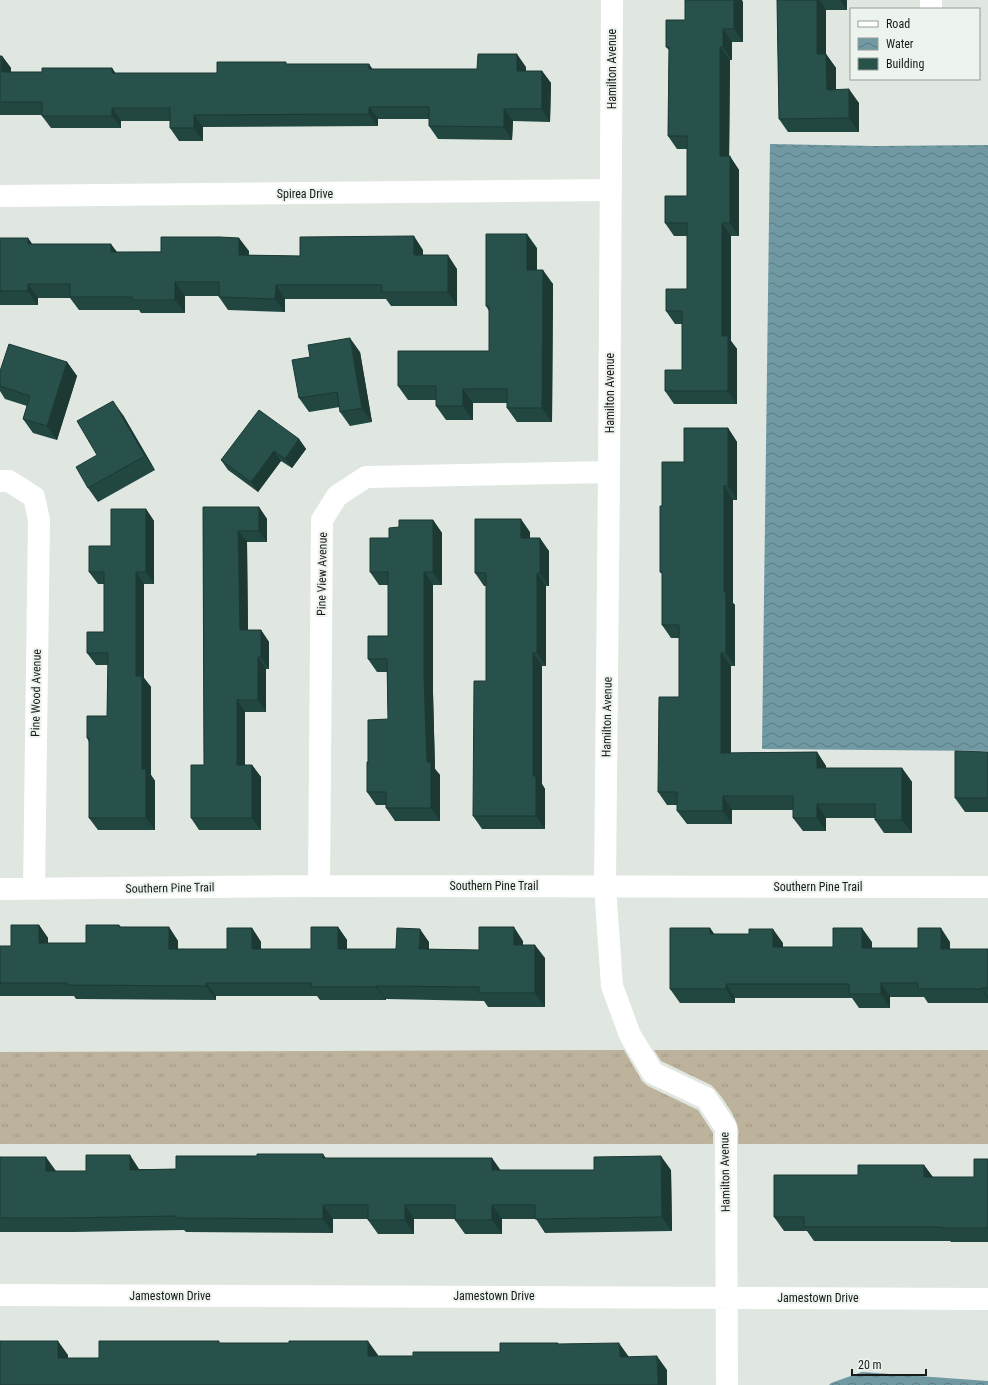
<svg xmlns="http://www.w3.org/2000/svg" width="988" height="1385" viewBox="0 0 988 1385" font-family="'Roboto Condensed',sans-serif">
	<defs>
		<pattern id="grass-tufts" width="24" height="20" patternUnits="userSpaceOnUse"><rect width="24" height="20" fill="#bdb29c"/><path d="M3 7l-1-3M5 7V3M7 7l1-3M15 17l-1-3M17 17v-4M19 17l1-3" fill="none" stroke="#a29886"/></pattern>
		<pattern id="water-waves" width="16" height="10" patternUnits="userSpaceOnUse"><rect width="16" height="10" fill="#7099a4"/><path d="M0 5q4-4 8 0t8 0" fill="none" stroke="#5b7c85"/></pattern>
	</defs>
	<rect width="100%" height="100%" fill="#dfe7e0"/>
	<path fill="url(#grass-tufts)" d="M624 1050 642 1081 648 1086 698 1110 713 1133V1144H0V1052Z
		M654 1050H988V1144H738C738 1139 739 1133 738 1128 736 1116 720 1093 711 1085L661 1061Z"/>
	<path fill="url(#water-waves)" d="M770 144 876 146 988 145V751L762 749Z
		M862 1372 988 1381V1385H829L831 1383Z"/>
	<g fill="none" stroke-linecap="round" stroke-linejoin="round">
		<path stroke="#fff" stroke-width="22" d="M612 0 609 472 605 886 612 986 630 1035 653 1073 706 1098 726 1128 727 1385
			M931 9V0
			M0 196 611 190
			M0 481H9L34 497 39 520 34 889
			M319 886 322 520 337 496 366 477 609 472
			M0 889 319 886 988 887
			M0 1295 988 1299"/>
	</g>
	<path fill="#224640" d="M777 0H847V10H826V54L836 68V89L859 103V132H788L779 119Z
		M743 2V42H732V60H730L729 156 739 170V236H731V341L737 349V404H674L665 391 682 370V324H675L666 311 687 289V236H674L665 223 687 196V149H677L668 136 669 50 666 47 685 20Z
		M0 56H2L11 68V72H42L112 68 115 73H217L288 64H369L372 69H477L526 67V71H542L551 83 550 122 513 121 512 140 438 139 429 126V119H378V126L203 127V141H179L170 128V121H121V128H51L42 116V115H0Z
		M0 238H28L32 244 117 252 249 251V255L300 256 423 250V255L457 269V306H391L386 299H285V312L228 310 219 297V296H185V313H141L139 310H79L70 298H38V305H0Z
		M537 248V270L553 284 552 422H517L507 408V403H473V420H446L436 406V400H408L398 386 489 351V311L486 306Z
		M360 352 372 422 350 426 340 412V407L309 412 299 398Z
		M67 362 77 376 57 440 33 433 23 419 27 406 5 399 0 391V371Z
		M123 415 155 470 98 502 88 488 97 455Z
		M728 428 737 442V500H733V603L735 605V666H731V753L817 752 826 766V768H902L912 782V833H884L875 820V818H826V831H803L793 818V810H732V824H687L677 811V805H667L658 792 679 697V638H671L662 625V574L660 572 662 506 684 462Z
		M299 439 306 449 292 468 281 461 258 492 228 470 221 460Z
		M203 507H259L267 519V542H247L248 630H261L269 642V669H266V712H245V765H252L261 777V830H199L191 818 204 765Z
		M146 509 154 521V584H144V678L151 687V775L155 781V830H98L89 818V742L87 738 107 716 108 665H96L87 653 104 632V584H98L89 572 111 546Z
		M433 520 442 533V585H433V693L435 769 440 775V821H395L386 808V805H376L367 792 368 762 388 719 387 672H377L368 659 388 636V585H379L370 572 389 538 399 527Z
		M530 532V538L549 551V586H546V666H542V784L545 789V829H482L473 816 486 681V586H484L475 573Z
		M988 752V812H965L955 798Z
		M39 925 48 938V943H86L119 925 121 927H169L178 941V949H227L252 928 261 942V949H311L338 927 347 940V949H396L429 942V949L479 950 523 941V945L545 958V1007H488L484 1001 386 999V1000H320L317 996H216V1000L76 999 74 996H0V946H11Z
		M710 928 714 934 783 943V947H833L872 942V948H918L950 942V949H988V1003H928L924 997H890V1008H859L852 998H735V1003H680L670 989Z
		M0 1157 56 1171H86L139 1169H176L327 1158 500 1170H671L672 1231 545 1233 536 1219H502V1234H465L455 1220V1219H414V1234H378L368 1220V1219H333V1233L186 1232 184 1230 74 1232H0Z
		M988 1159V1242H951L950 1241H814L807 1231H784L774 1217 858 1175 924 1165 933 1177H974Z"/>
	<path fill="#1c3934" d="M734 0H742L743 2V42L734 29Z
		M817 0H820L826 10V68L817 54Z
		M840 0H847V10Z
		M723 29 732 42V60L723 47Z
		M720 47 730 60 729 170 720 156Z
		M517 54 526 67V83L517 71Z
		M826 54 836 68V103L827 90Z
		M2 56 11 68V85L2 72Z
		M369 64 378 77 369 69Z
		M112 68 121 81 112 73Z
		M542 71 551 83 550 122 542 109Z
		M849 89 859 103V132L849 118Z
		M369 107 378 119V126L369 114Z
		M112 108 121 121V128L112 116Z
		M504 109 513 121 512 140 504 127Z
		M194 115 203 127V141L194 128Z
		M730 156 739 170V236L730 223Z
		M722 223 731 236V341L737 349V404L728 391 722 336Z
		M527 234 537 248V284L527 270Z
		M414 236 423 250V269L414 255Z
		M28 238 38 252 28 244Z
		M239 238 249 251 248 268 239 255Z
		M111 244 121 257 111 252Z
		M448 255 457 269V306L448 292Z
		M543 270 553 284 552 422 542 408Z
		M175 282 185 296V313L175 300Z
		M28 284 38 298V305L28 291Z
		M276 285 285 299V312L275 299Z
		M350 338 360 352 372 422 362 408Z
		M67 362 77 376 57 440 47 426Z
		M463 389 473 403V420L463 406Z
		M113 401 123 415 155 470 145 456Z
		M728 428 737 442V500L728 486Z
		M299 439 306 449 292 468 285 459Z
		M274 451 281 461 258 492 251 482Z
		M724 486 733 500V603L735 605V666L726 653 724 592Z
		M259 507 267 519V542L259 531Z
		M146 509 154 521V584L146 572Z
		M521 519 530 532V551L521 538Z
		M433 520 442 533V585L433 572Z
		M238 531 247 542 248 642 240 630Z
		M540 538 549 551V586L540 573Z
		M136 572 144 584V678L151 687V775L155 781V830L146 818 142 769 136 676Z
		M424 572 433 585V693L435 769 440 775V821L431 808 427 762 424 680Z
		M537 573 546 586V666L537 653Z
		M261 630 269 642V669L261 657Z
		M533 653 542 666V784L545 789V829L536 816 533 776Z
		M721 653 731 666V766L721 753Z
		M258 657 266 669V712L258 700Z
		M237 700 245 712V777L237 765Z
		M817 752 826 766V782L817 768Z
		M252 765 261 777V830L252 818Z
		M902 768 912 782V833L902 820Z
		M723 796 732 810V824L723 811Z
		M817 804 826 818V831L817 818Z
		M39 925 48 938V956L39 943Z
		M169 927 178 941V962L169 949Z
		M338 927 347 940V963L338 949Z
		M514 927 523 941V958L514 945Z
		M252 928 261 942V963L252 949Z
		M710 928 720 942 710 934Z
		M862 928 872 942V962L862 948Z
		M941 928 950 942V963L941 949Z
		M420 929 429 942V963L419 949Z
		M773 929 783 943V961L773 947Z
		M535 945 545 958V1007L535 993Z
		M206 983 216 996V1000L206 986Z
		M881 983 890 997V1008L881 994Z
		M726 984 735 998V1003L726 989Z
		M376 986 386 999V1000L376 987Z
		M981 988 988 997V999L981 989Z
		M323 1154 333 1168 323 1158Z
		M130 1155 139 1169 140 1183 130 1170Z
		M661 1156 671 1170 672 1231 662 1217Z
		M46 1157 56 1171H46Z
		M492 1158 502 1172 492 1170Z
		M924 1165 934 1179 924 1177Z
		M323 1205 333 1219V1233L323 1219Z
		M405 1205 414 1219V1234L405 1220Z
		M492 1205 502 1219V1234L492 1220Z
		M58 1341 68 1355V1372L58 1358Z
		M368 1341 378 1355V1370L368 1356Z
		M619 1343 629 1357H620Z
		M657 1356 667 1370V1385H658Z"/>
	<path fill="#28514b" stroke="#1c3934" d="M685 0H734V29H723V47H720V156H730V223H722V336H728V391H665V370H682V311H666V289H687V223H665V196H687V136H668L669 47H666V20H685Z
		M777 0H817V54H826L827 90 849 89V118L779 119Z
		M478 54H517V71H542V109H504V127L429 126V107H369V114L194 115V128H170V108H112V116H42V102H0V56H2V72H42V68H112V73H217V62H286V64H369V69H477Z
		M486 234H527V270H543L542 408H507V389H463V406H436V386H398V351H489V306H486Z
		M414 236V255H448V292H382V285H276L275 299 219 297V282H175V300H132V297H70V284H28V291H0V238H28V244H111V252H161V237H220L239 238V255L300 256V237Z
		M350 338 362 408 340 412 337 392 299 398 292 360 310 357 308 345Z
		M9 344 67 362 47 426 23 419 30 396 0 386V371Z
		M113 401 145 456 88 488 76 467 97 455 77 421Z
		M259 410 299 439 285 459 274 451 251 482 221 460Z
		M684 428H728V486H724V592H726V653H721V753L817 752V768H902V820H875V804H817V818H793V796H723V811H677V792H658L659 697H679V625H662V572H660V506H662V462H684Z
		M203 507H259V531H238L240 630H261V657H258V700H237V765H252V818H191V765H204Z
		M111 509H146V572H136V676H142V769H146V818H89V738H87V716H107L108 653H87V632H104V572H89V546H111Z
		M475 519H521V538H540V573H537V653H533V776H536V816H473L474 681H486V573H475Z
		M399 520H433V572H424V680L427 762H431V808H386V792H367V762H368V720L388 719 387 659H368V636H388V572H370V538H389V528L399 527Z
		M955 751 988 752V798H955Z
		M11 925H39V943H86V925H119V927H169V949H227V928H252V949H311V927H338V949H396L397 928 420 929 419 949 479 950V927H514V945H535V993H479V987L376 986V987H311V983H206V986L67 985V983H0V946H11Z
		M670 928H710V934H749V929H773V947H833V928H862V948H918V928H941V949H988V988H981V989H918V983H881V994H849V984H726V989H670Z
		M257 1154H323V1158H492V1170H594V1157L661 1156 662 1217 535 1219V1205H492V1220H455V1205H405V1220H368V1205H323V1219L176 1218V1216L65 1218H0V1157H46V1171H86V1155H130V1170L176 1169V1156H257Z
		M974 1159H988V1228H942V1227H804V1217H774V1175H858V1165H924V1177H974Z
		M0 1341H58V1358H99V1341H219V1343H289V1341H368V1356H413V1352H500V1343H558V1344L619 1343 620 1357 657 1356 658 1385H0Z"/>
	<g text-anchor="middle" stroke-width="4" stroke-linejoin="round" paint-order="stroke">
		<g font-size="12" fill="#181b19" stroke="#ecf4ed">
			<text transform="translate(612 69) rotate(-90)" y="4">Hamilton Avenue</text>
			<text x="305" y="198">Spirea Drive</text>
			<text transform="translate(610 393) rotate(-90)" y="4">Hamilton Avenue</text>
			<text transform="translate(322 574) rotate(-89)" y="4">Pine View Avenue</text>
			<text transform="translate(36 693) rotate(-89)" y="4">Pine Wood Avenue</text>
			<text transform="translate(607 717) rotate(-89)" y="4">Hamilton Avenue</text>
			<text x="494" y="890">Southern Pine Trail</text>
			<text x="818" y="891">Southern Pine Trail</text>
			<text transform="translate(170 888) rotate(-1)" y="4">Southern Pine Trail</text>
			<text transform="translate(725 1172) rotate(-91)" y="4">Hamilton Avenue</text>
			<text x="170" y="1300">Jamestown Drive</text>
			<text x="494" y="1300">Jamestown Drive</text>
			<text x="818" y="1302">Jamestown Drive</text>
		</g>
	</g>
	<rect x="850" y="8" width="130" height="72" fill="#ecf4ed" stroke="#979d98"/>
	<rect x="858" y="21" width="20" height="6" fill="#ffffff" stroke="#979d98"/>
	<text x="886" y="28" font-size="12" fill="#181b19">Road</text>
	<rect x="858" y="38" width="20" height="12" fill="url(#water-waves)" stroke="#979d98"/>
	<text x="886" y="48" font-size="12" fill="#181b19">Water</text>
	<rect x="858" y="58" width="20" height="12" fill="#28514b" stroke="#979d98"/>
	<text x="886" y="68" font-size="12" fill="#181b19">Building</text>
	<path d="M852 1369v6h74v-6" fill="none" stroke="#181b19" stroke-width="2"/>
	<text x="858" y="1369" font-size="12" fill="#181b19" stroke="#ecf4ed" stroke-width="3" paint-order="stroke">20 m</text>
</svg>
